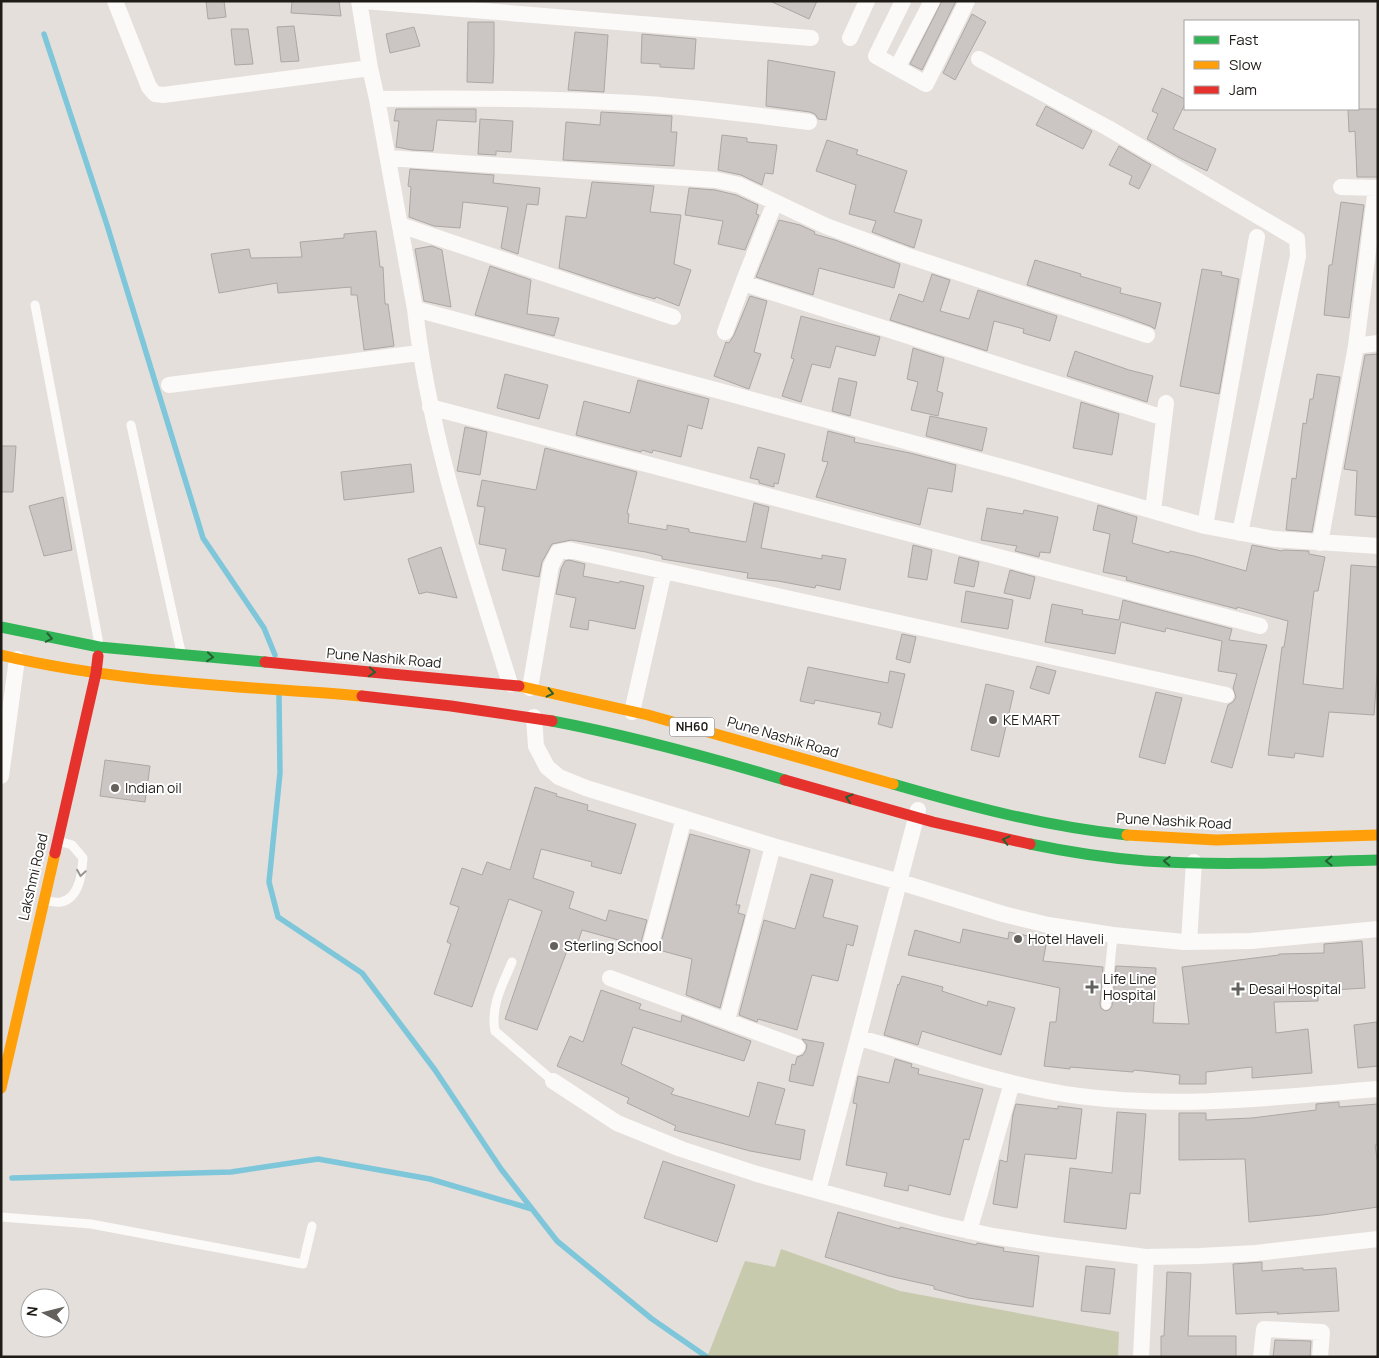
<svg xmlns="http://www.w3.org/2000/svg" width="1379" height="1358" viewBox="0 0 1379 1358" font-family="Manrope,sans-serif">
	<rect width="100%" height="100%" fill="#e4dfda"/>
	<path fill="#c8caae" d="M781 1249 900 1291 1119 1332 1118 1357H712L708 1355 745 1261 775 1267Z"/>
	<g fill="none" stroke-linecap="round" stroke-linejoin="round">
		<path stroke="#7ec6da" stroke-width="5.5" d="M44 34 107 225 203 538 264 628 275 655
			M279 696 280 773 269 882 278 917 362 973 435 1070 501 1169 557 1241 652 1319 707 1357
			M12 1178 231 1172 318 1159 430 1179 532 1209"/>
	</g>
	<path fill="#cbc6c3" stroke="#aca7a4" d="M206 1H224L226 17 208 19Z
		M292 1H339L341 16 291 13Z
		M770 1H817L809 19Z
		M942 1H956L922 70 910 64Z
		M972 14 986 22 955 80 943 73Z
		M468 22H494V54L493 83 467 82Z
		M294 26 299 61 281 62 277 27Z
		M414 27 420 46 390 53 386 34Z
		M231 29H248L253 64 235 65Z
		M575 32 608 35 604 92 568 90Z
		M642 34 696 39 694 69 660 67V64L641 63Z
		M768 60 835 72 826 120 818 119 815 114 810 112 766 106Z
		M1162 88 1185 99V104L1173 129 1216 149 1207 171 1180 158 1147 139 1158 114 1152 111Z
		M1046 106 1092 131 1083 149 1036 125Z
		M396 109H476V122L437 120 433 151 412 150 396 147 399 121H394Z
		M1348 109H1378V177H1357L1355 131 1349 132Z
		M601 112 672 116 671 132H677L674 166 563 160 566 122 600 125Z
		M480 119 513 121 511 152 496 151V155L478 154Z
		M722 135 747 138V142L777 145 773 174 765 173 762 185 741 175 718 170Z
		M827 140 858 150 856 154 907 171 894 212 922 220 914 248 872 232 876 221 849 214 856 185 816 171Z
		M1119 146 1151 165 1139 189 1129 184 1132 176 1109 165Z
		M410 169 494 175 493 183 540 188 538 205 527 204 518 254 501 248 508 207 463 202 460 228 434 226 409 217 411 187 408 186Z
		M592 182 654 186 650 212 681 215 674 264 691 270 679 306 656 297 655 299 634 293 559 268 566 216 586 218Z
		M689 188 715 190 736 195 758 205 756 214 759 215 745 250 718 244 723 221 685 215Z
		M1341 202 1364 205 1349 318 1324 315 1329 265H1332Z
		M779 220 800 225 815 232 814 234 835 240 900 264 894 288 819 268 813 295 756 277Z
		M376 231 380 267H383L385 304H388L394 346 364 350 357 295H351V287L278 293 277 283 219 293 211 254 249 249 251 258 302 257 300 242 344 238V234Z
		M432 246 442 250 451 307 424 301 415 249Z
		M1035 260 1081 274 1080 276 1121 288 1120 293 1161 303 1155 329 1150 326 1123 316 1027 285Z
		M490 266 531 280 527 314 559 318 554 336 475 315Z
		M1202 269 1222 272 1221 275 1239 279 1219 394 1180 386Z
		M932 274 950 280 940 311 969 319 978 290 1057 316 1050 341 1023 333 1024 329 994 321 987 351 890 320 899 294 923 302Z
		M750 296 767 301 754 352 761 354 749 389 714 376 726 342 729 343 734 335Z
		M801 316 880 337 875 356 836 346 830 368 812 364 801 402 782 396 794 359 791 358Z
		M913 348 944 358 937 391 943 393 938 416 911 410 918 382 907 379Z
		M1075 351 1129 370 1153 376 1147 402 1067 376Z
		M1378 354V517L1355 515 1357 471 1344 469 1365 355Z
		M505 374 548 385 539 419 497 408Z
		M1317 374 1340 377 1312 532 1286 530 1292 478 1296 479 1303 423 1306 424 1310 399H1313Z
		M839 378 857 382 850 416 832 411Z
		M638 380 709 399 702 429 688 425 681 457 653 450 652 453 642 450 641 452 576 435 584 401 630 413Z
		M1081 402 1119 414 1112 455 1073 448Z
		M930 416 987 428 982 451 926 436Z
		M465 427 487 432 480 475 457 471Z
		M828 431 855 438 854 442 910 453 956 465 952 492 928 488 920 525 816 497 828 462 822 461Z
		M1 446H16L13 492H1Z
		M758 447 785 454 778 484 774 483V487L759 483V480L750 478Z
		M545 448 637 472 627 513 629 514 628 523 667 530V525L689 529V532L746 542 754 503 769 507 761 548 822 559V555L846 559 840 590 816 585 815 588 778 581 747 578 748 573 662 559V556L646 552 571 540 552 544 542 562 539 577 502 570 506 549 479 544 485 507 477 506 482 480 536 490Z
		M411 464 414 492 344 500 341 472Z
		M63 497 72 550 44 556 29 506Z
		M1098 505 1137 517 1132 543 1169 553 1170 551 1194 556 1246 571 1252 545 1282 551 1283 550 1309 551V554L1325 557 1318 591H1314L1303 684 1343 689 1351 565 1378 567V663L1374 715 1329 712 1323 757 1295 753 1294 758 1268 755 1282 647H1284L1288 621 1237 607V609L1126 580 1127 577 1103 572 1110 534 1093 530Z
		M987 508 1023 514 1024 510 1058 517 1050 553 1040 552 1039 557 1015 551 1017 546 981 540Z
		M913 545 932 550 927 580 908 577Z
		M441 547 457 598 427 592 419 594 408 559Z
		M959 557 979 562 974 587 954 583Z
		M569 560 585 564 583 576 619 583 620 581 644 586 635 629 589 620 588 630 570 627 576 598 556 594 561 569 565 561Z
		M1010 570 1035 577 1030 599 1004 593Z
		M966 591 1013 600 1008 629 961 622Z
		M1123 600 1232 629 1229 640 1267 645 1232 768 1211 762 1228 705 1233 702 1236 697 1233 688 1237 674 1218 671 1222 641 1166 628 1165 632 1121 622 1115 654 1045 642 1052 604 1083 610 1082 614 1119 620Z
		M902 634 916 637 910 663 896 659Z
		M1037 666 1056 671 1049 694 1030 688Z
		M808 667 888 683 890 671 905 674 892 728 878 724 881 713 815 700 814 704 800 701Z
		M986 684 1014 691 999 757 971 750Z
		M1156 692 1182 698 1165 764 1139 757Z
		M105 760 150 766 145 802 100 796Z
		M535 787 557 794 556 796 588 805 587 810 636 824 621 874 591 866 592 862 541 849 533 878 574 892 569 908 606 921 609 910 647 920 640 946 582 930 575 951 568 948 537 1030 505 1019 542 911 509 899 472 1007 434 994 451 944 447 942 459 907 450 904 462 868 482 875 487 862 510 870Z
		M690 834 750 850 736 905H740L738 913 745 915 720 1008 686 995 692 959 659 950Z
		M811 874 833 880 823 917 858 926 853 946 847 944 838 981 812 975 797 1030 758 1019 757 1022 739 1015 764 920 795 929Z
		M963 929 1008 939 1009 932 1047 940 1043 961 1103 967 1100 1004 1101 1008 1105 1011 1109 1010 1112 1006 1116 966 1156 968 1153 1023 1189 1024 1182 967 1279 955V954L1324 953V944L1362 941 1365 988 1318 991V1001L1274 1002 1276 1033 1308 1029 1312 1073 1252 1078V1067L1206 1072V1084H1179L1180 1075 1134 1070 1133 1072 1070 1067V1069L1044 1066 1050 1022H1056L1060 988 908 955 915 930 960 943Z
		M902 976 943 987 942 991 987 1006 988 1001 1015 1008 1001 1055 922 1031 918 1045 884 1035 898 984 899 985Z
		M601 990 641 1004 639 1009 681 1022 682 1015 751 1041 744 1061 633 1027 621 1064 674 1089 671 1094 749 1117 758 1082 785 1089 775 1124 805 1130 800 1160 750 1151 674 1130 676 1126 627 1103 629 1098 557 1066 570 1036 583 1042Z
		M1377 1022 1378 1066 1358 1068 1354 1025Z
		M802 1039 824 1043 813 1086 789 1081 792 1064 795 1065 797 1057 803 1055 806 1050 807 1045Z
		M895 1059 912 1064 911 1067 919 1069 918 1074 983 1089 969 1140 964 1139 950 1195 909 1185 908 1191 884 1186 887 1173 846 1165 857 1104 853 1103 858 1076 889 1083Z
		M1339 1102V1107L1378 1104V1145H1375L1378 1165V1207L1322 1215 1249 1222 1245 1159 1179 1160V1113H1206V1120L1252 1118 1316 1110V1104Z
		M1016 1104 1058 1109V1106L1082 1109 1076 1159 1025 1154 1017 1208 993 1204 1000 1160 1007 1162 1013 1114Z
		M1117 1112 1146 1114 1140 1194 1130 1193 1126 1229 1064 1222 1070 1168 1112 1173Z
		M663 1161 735 1185 717 1242 644 1218Z
		M838 1212 900 1229V1227L976 1245 977 1243 1004 1248 1003 1251 1039 1256 1033 1307 968 1298 934 1289V1286L889 1276 825 1257Z
		M1262 1262V1271L1303 1268V1270L1336 1268 1339 1311 1277 1314 1278 1312 1236 1314 1233 1264Z
		M1086 1266 1115 1269 1110 1314 1081 1311Z
		M1167 1272 1191 1273 1188 1336H1236V1357H1161V1336H1164Z
		M1275 1340 1311 1341 1310 1357H1273Z"/>
	<g fill="none" stroke-linecap="round" stroke-linejoin="round">
		<path stroke="#fbfaf9" stroke-width="9" d="M35 305 99 644
			M131 425 181 652
			M45 901C50 901 57 903 61 902 80 898 82 872 83 858L72 845 59 841
			M512 962C503 984 490 1006 495 1031L553 1081
			M1106 1005 1113 935
			M1 1217 91 1224 303 1264 312 1226"/>
		<path stroke="#fbfaf9" stroke-width="16" d="M115 1 149 87 155 94 163 95 370 68
			M359 1 370 68 377 99 415 309 1013 470 1205 526 1274 539 1378 546
			M364 1 811 38
			M903 1 876 56 926 84 967 1
			M850 38 867 1
			M979 59 1108 128 1297 239 1298 256 1240 533
			M897 68 932 1
			M377 99C467 98 557 98 647 104 701 108 755 115 809 122
			M388 158 716 180 739 185 826 226 905 255 1147 335
			M1341 187 1378 188
			M775 202 743 283 1164 418
			M400 225 673 317
			M415 309C429 438 472 561 510 684
			M725 332 743 283
			M1356 346 1378 343
			M169 385 419 353
			M430 407 1260 626
			M1153 511 1166 403
			M1205 526 1257 237
			M1320 543 1356 346 1376 188
			M530 688 551 566 558 552 569 550 1226 695
			M632 712 664 571
			M534 717 536 746 547 767 559 777 586 788 773 846 900 882 1003 914 1048 925 1113 935 1184 942 1251 941 1378 929
			M1 776 17 659
			M1189 942 1194 862
			M650 946 684 818
			M610 978 797 1047
			M727 1020 773 846
			M860 1038C932 1059 1004 1086 1079 1096 1178 1109 1279 1097 1378 1089
			M553 1081 617 1123 681 1149 757 1174 938 1224 993 1236 1050 1245 1146 1257 1200 1256 1256 1253 1378 1239
			M818 1191 918 810
			M969 1231 1012 1083
			M1141 1357 1146 1257
			M1261 1357 1264 1329 1322 1332 1320 1357"/>
		<path stroke="#30b455" stroke-width="11" d="M1 627 99 647 265 662
			M552 721C631 736 708 757 785 780
			M893 784C969 806 1047 827 1127 835
			M1030 844C1068 852 1107 858 1146 861 1223 866 1301 862 1378 860"/>
		<path stroke="#ff9f0a" stroke-width="11" d="M1 655C119 683 242 686 362 696
			M519 686 648 715 893 784
			M1127 835 1216 840 1378 835
			M1 1088 55 853"/>
		<path stroke="#e5322d" stroke-width="11" d="M265 662 519 686
			M362 696 451 706 552 721
			M785 780 933 822 1030 844
			M55 853 96 673 98 656"/>
	</g>
	<defs><path id="oneway-chevron" d="M-2-3.5L2.5 0L-2 3.5" fill="none" stroke-width="1.6" stroke-linecap="round" stroke-linejoin="round" transform="scale(1.25)"/></defs>
	<g stroke="#276033">
		<use href="#oneway-chevron" transform="translate(49 638) rotate(11)"/>
		<use href="#oneway-chevron" transform="translate(210 657) rotate(5)"/>
		<use href="#oneway-chevron" transform="translate(372 672) rotate(5)"/>
		<use href="#oneway-chevron" transform="translate(550 693) rotate(13)"/>
		<use href="#oneway-chevron" transform="translate(849 798) rotate(-163)"/>
		<use href="#oneway-chevron" transform="translate(1006 840) rotate(-167)"/>
		<use href="#oneway-chevron" transform="translate(1167 861) rotate(-178)"/>
		<use href="#oneway-chevron" transform="translate(1329 861) rotate(179)"/>
	</g>
	<use stroke="#989694" href="#oneway-chevron" transform="translate(81 873) rotate(99)"/>
	<g fill="#64605c" stroke="#fff" stroke-width="2">
		<circle cx="993" cy="720" r="5"/>
		<circle cx="115" cy="788" r="5"/>
		<circle cx="1018" cy="939" r="5"/>
		<circle cx="554" cy="946" r="5"/>
		<path d="M1089.5 979.5h5v5h5v5h-5v5h-5v-5h-5v-5h5z"/>
		<path d="M1235.5 981.5h5v5h5v5h-5v5h-5v-5h-5v-5h5z"/>
	</g>
	<g text-anchor="middle" stroke-width="4" stroke-linejoin="round" paint-order="stroke">
		<rect fill="#fff" stroke="#62605d" stroke-width="1" x="669.5" y="717.5" width="45" height="19" rx="4"/>
		<g font-size="12" font-weight="bold" fill="#1f1c18">
			<text x="692" y="731">NH60</text>
		</g>
		<g font-size="14" fill="#1f1c18" stroke="#fff">
			<text transform="translate(384 658) rotate(5)" y="5">Pune Nashik Road</text>
			<text transform="translate(783 737) rotate(16)" y="5">Pune Nashik Road</text>
			<text transform="translate(1174 821) rotate(3)" y="5">Pune Nashik Road</text>
			<text transform="translate(33 877) rotate(-77)" y="5">Lakshmi Road</text>
		</g>
		<g font-size="14" fill="#1f1c18" stroke="#fff" text-anchor="start">
			<text x="1003" y="725">KE MART</text>
			<text x="125" y="793">Indian oil</text>
			<text x="1028" y="944">Hotel Haveli</text>
			<text x="564" y="951">Sterling School</text>
			<text x="1103" y="984">Life Line<tspan x="1103" dy="16">Hospital</tspan></text>
			<text x="1249" y="994">Desai Hospital</text>
		</g>
	</g>
	<rect width="1379" height="1358" fill="none" stroke="#1f1c18" stroke-width="5"/>
	<rect x="1184" y="20" width="175" height="90" fill="#ffffff" stroke="#a5a4a3"/>
	<rect x="1194" y="36" width="25" height="8" fill="#30b455" stroke="#a5a4a3"/>
	<text x="1229" y="45" font-size="15" fill="#1f1c18">Fast</text>
	<rect x="1194" y="61" width="25" height="8" fill="#ff9f0a" stroke="#a5a4a3"/>
	<text x="1229" y="70" font-size="15" fill="#1f1c18">Slow</text>
	<rect x="1194" y="86" width="25" height="8" fill="#e5322d" stroke="#a5a4a3"/>
	<text x="1229" y="95" font-size="15" fill="#1f1c18">Jam</text>
	<g transform="translate(45 1313) rotate(277)"><circle r="24" fill="#ffffff" stroke="#a5a4a3"/>
	<path d="M0-4L9 19L0 12L-9 19Z" fill="#64605c"/>
	<text y="-8" font-size="14" font-weight="bold" text-anchor="middle" fill="#1f1c18">N</text>
	</g>
</svg>
